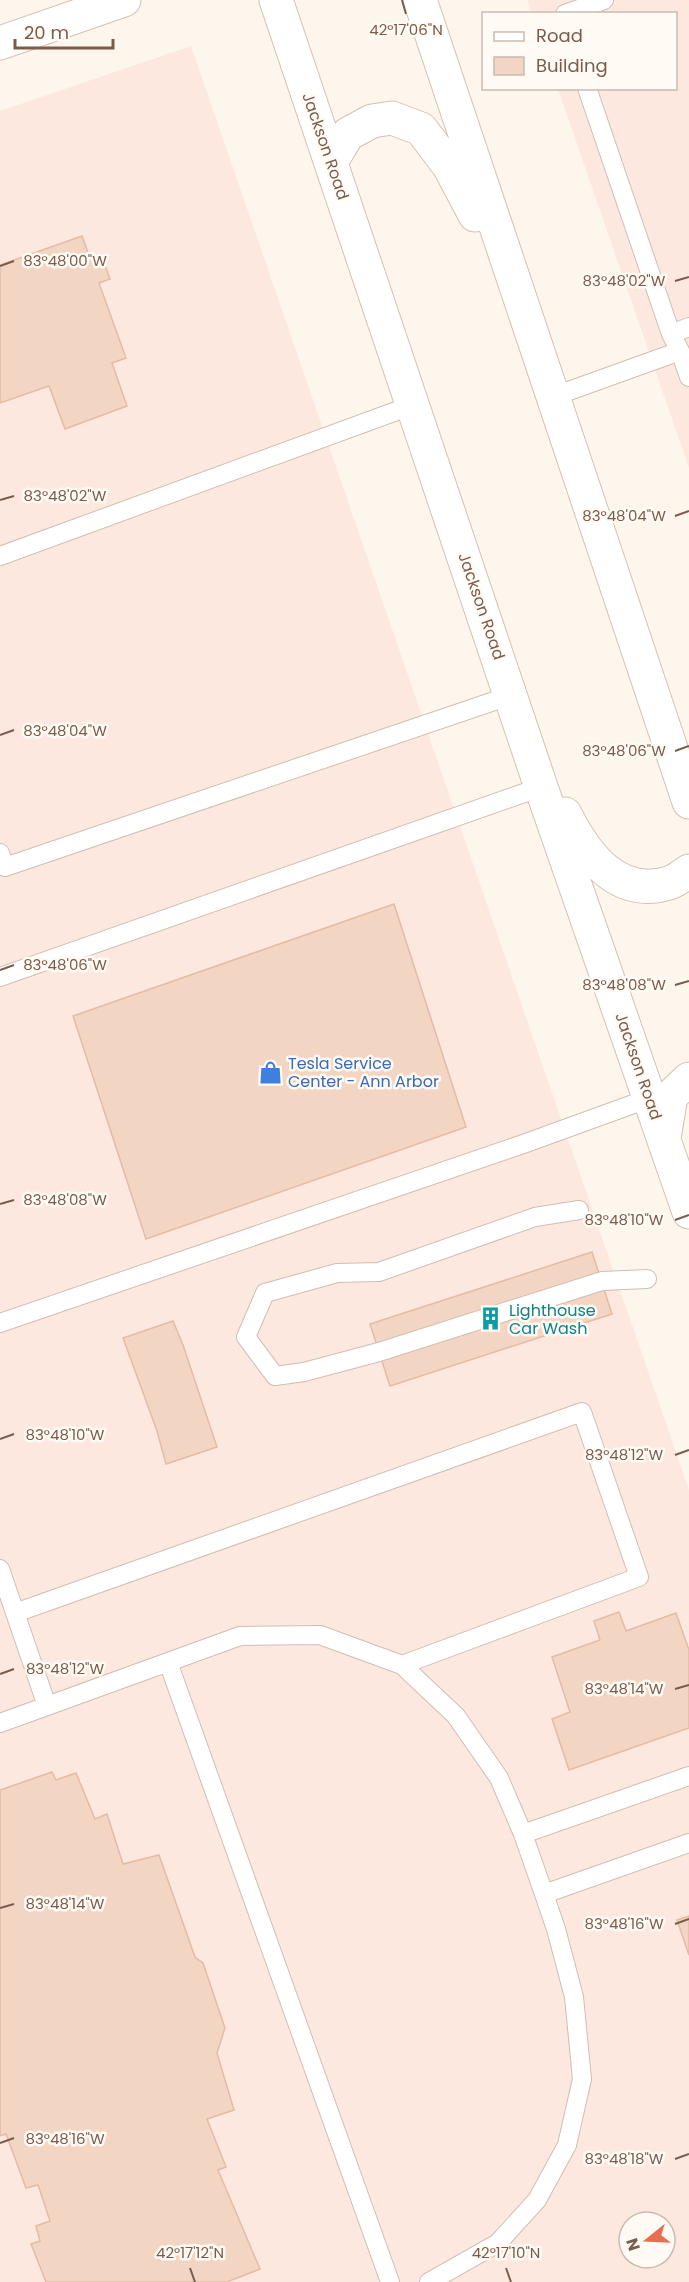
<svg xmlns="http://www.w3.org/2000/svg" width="689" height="2282" viewBox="0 0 689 2282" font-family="Poppins,sans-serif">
	<rect width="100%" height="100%" fill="#fdf6ec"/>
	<path fill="#fde8e0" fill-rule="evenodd" d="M527 0H689V468L558 89 676 88V14L532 13Z
		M191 46 689 1490V2282H0V111ZM629 2222H665V2258H629Z"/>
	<path fill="#f3d5c3" stroke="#e6bba3" stroke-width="1.5" d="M82 236 90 258 101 254 110 279 99 283 126 358 112 363 127 406 65 429 49 386 0 403V265Z
		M394 904 466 1127 146 1239 73 1016Z
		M592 1252 612 1314 390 1386 370 1324Z
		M173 1321 183 1345 217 1447 166 1464 157 1431 123 1338Z
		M619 1612 626 1631 676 1613 689 1650V1728L569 1770 552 1719 570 1712 552 1657 600 1640 594 1621Z
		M52 1772 56 1780 76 1773 95 1819 107 1814 123 1864 159 1855 195 1957 203 1963 225 2028 217 2053 234 2110 207 2119 226 2167 218 2170 260 2269 227 2282H46L31 2244 40 2241 36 2226 50 2221 38 2185 26 2188 6 2134 0 2136V1790Z
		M689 1916V1955L677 1920Z"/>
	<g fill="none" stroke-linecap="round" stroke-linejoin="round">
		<defs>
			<path id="service" d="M565 14 604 0
				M671 334 689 327
				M680 351 689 377
				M552 397 680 351 671 334 587 88
				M0 556 413 405
				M0 853 5 867 512 695
				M0 977 541 787
				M579 1210 535 1217 379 1272 337 1273 265 1293 246 1337 275 1376 304 1372 379 1352 602 1281 647 1279
				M0 1323 526 1143 650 1098
				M0 1569 47 1706
				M15 1613 582 1412 639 1577 402 1665
				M168 1662 390 2282
				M0 1723 240 1636 320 1635 402 1665 456 1716 499 1778 523 1834 544 1894 556 1929 574 1997 582 2079 567 2145 537 2200 498 2243 429 2282
				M523 1834 689 1776
				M544 1894 689 1843"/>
			<path id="secondary" d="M276 0 541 787 689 1212
				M420 0 689 802
				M0 43 124 0
				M331 162 348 134 372 121 392 118 421 129 449 166 475 215
				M565 814C585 854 617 899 669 883 676 881 683 875 689 871
				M664 1138 671 1096 689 1079"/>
		</defs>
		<use href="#service" stroke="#d1beb0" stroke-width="20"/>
		<use href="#secondary" stroke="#d6c0b0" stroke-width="35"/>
		<use href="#service" stroke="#fff" stroke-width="18"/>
		<use href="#secondary" stroke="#fff" stroke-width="33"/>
	</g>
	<path fill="none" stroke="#7a5c4d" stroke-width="2" d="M402 0 406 14M0 266 14 261M675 281 689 277M0 500 14 496M675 516 689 511M0 735 14 730M675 751 689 746M0 970 14 965M675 985 689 981M0 1204 14 1200M675 1220 689 1215M0 1439 14 1434M675 1455 689 1450M0 1674 14 1669M675 1689 689 1685M0 1908 14 1904M675 1924 689 1919M0 2143 14 2138M675 2159 689 2154M190 2268 195 2282M506 2268 511 2282"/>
	<defs>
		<symbol id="shop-bare" viewBox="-9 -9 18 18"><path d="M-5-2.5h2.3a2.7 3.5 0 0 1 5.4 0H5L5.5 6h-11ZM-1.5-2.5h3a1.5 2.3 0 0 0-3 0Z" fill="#3f7fe0" stroke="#fffaf3" stroke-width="2.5" paint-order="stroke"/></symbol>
		<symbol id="building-bare" viewBox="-9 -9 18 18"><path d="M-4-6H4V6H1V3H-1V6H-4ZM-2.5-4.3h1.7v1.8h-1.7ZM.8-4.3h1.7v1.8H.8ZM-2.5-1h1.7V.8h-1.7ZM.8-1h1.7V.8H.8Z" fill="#0f9aa8" stroke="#fffaf3" stroke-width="2.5" paint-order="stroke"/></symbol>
	</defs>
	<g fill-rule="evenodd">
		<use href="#shop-bare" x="254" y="1056" width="33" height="33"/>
		<use href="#building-bare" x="474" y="1302" width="33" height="33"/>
	</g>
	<g text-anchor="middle" stroke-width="5" stroke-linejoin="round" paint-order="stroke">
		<g font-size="16" fill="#7a5c4d" stroke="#fffaf3">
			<text transform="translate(326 146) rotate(71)" y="6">Jackson Road</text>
			<text transform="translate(482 606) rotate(71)" y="6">Jackson Road</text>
			<text transform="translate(639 1066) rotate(71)" y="6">Jackson Road</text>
		</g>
		<g font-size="16" fill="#366cbe" stroke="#fffaf3" text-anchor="start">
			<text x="288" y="1069">Tesla Service<tspan x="288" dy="18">Center - Ann Arbor</tspan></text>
		</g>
		<g font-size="16" fill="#0d838f" stroke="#fffaf3" text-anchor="start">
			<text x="509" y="1316">Lighthouse<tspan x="509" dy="18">Car Wash</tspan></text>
		</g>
	</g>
	<g font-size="15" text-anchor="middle" fill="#7a5c4d" stroke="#fffaf3" stroke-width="5" stroke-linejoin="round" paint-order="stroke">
		<text x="406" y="35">42°17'06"N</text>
		<text x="65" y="266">83°48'00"W</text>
		<text x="624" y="286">83°48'02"W</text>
		<text x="65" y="501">83°48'02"W</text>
		<text x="624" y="521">83°48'04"W</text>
		<text x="65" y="736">83°48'04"W</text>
		<text x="624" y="756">83°48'06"W</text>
		<text x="65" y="970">83°48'06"W</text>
		<text x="624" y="990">83°48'08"W</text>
		<text x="65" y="1205">83°48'08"W</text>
		<text x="624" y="1225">83°48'10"W</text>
		<text x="65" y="1440">83°48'10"W</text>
		<text x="624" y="1460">83°48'12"W</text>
		<text x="65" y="1674">83°48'12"W</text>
		<text x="624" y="1694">83°48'14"W</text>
		<text x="65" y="1909">83°48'14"W</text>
		<text x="624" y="1929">83°48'16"W</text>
		<text x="65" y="2144">83°48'16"W</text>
		<text x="624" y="2164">83°48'18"W</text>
		<text x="190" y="2258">42°17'12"N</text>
		<text x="506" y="2258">42°17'10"N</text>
	</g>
	<rect x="482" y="12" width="195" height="78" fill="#fffaf3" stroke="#cabbb1" stroke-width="1.5"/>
	<rect x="494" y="32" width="30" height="9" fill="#ffffff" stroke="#cabbb1" stroke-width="1.5"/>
	<text x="536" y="42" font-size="18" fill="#7a5c4d">Road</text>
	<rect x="494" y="57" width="30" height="18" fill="#f3d5c3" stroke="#cabbb1" stroke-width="1.5"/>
	<text x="536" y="72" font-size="18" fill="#7a5c4d">Building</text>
	<g transform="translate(647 2240) rotate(252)"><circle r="28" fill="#fffaf3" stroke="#cabbb1" stroke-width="1.5"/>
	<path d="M0-4.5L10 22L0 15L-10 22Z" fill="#e76f51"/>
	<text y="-9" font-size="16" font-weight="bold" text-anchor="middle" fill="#7a5c4d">N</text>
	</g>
	<path d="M15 39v9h98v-9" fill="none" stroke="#7a5c4d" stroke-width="3"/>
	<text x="24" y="39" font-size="18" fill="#7a5c4d" stroke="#fffaf3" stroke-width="4.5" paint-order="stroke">20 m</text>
</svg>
